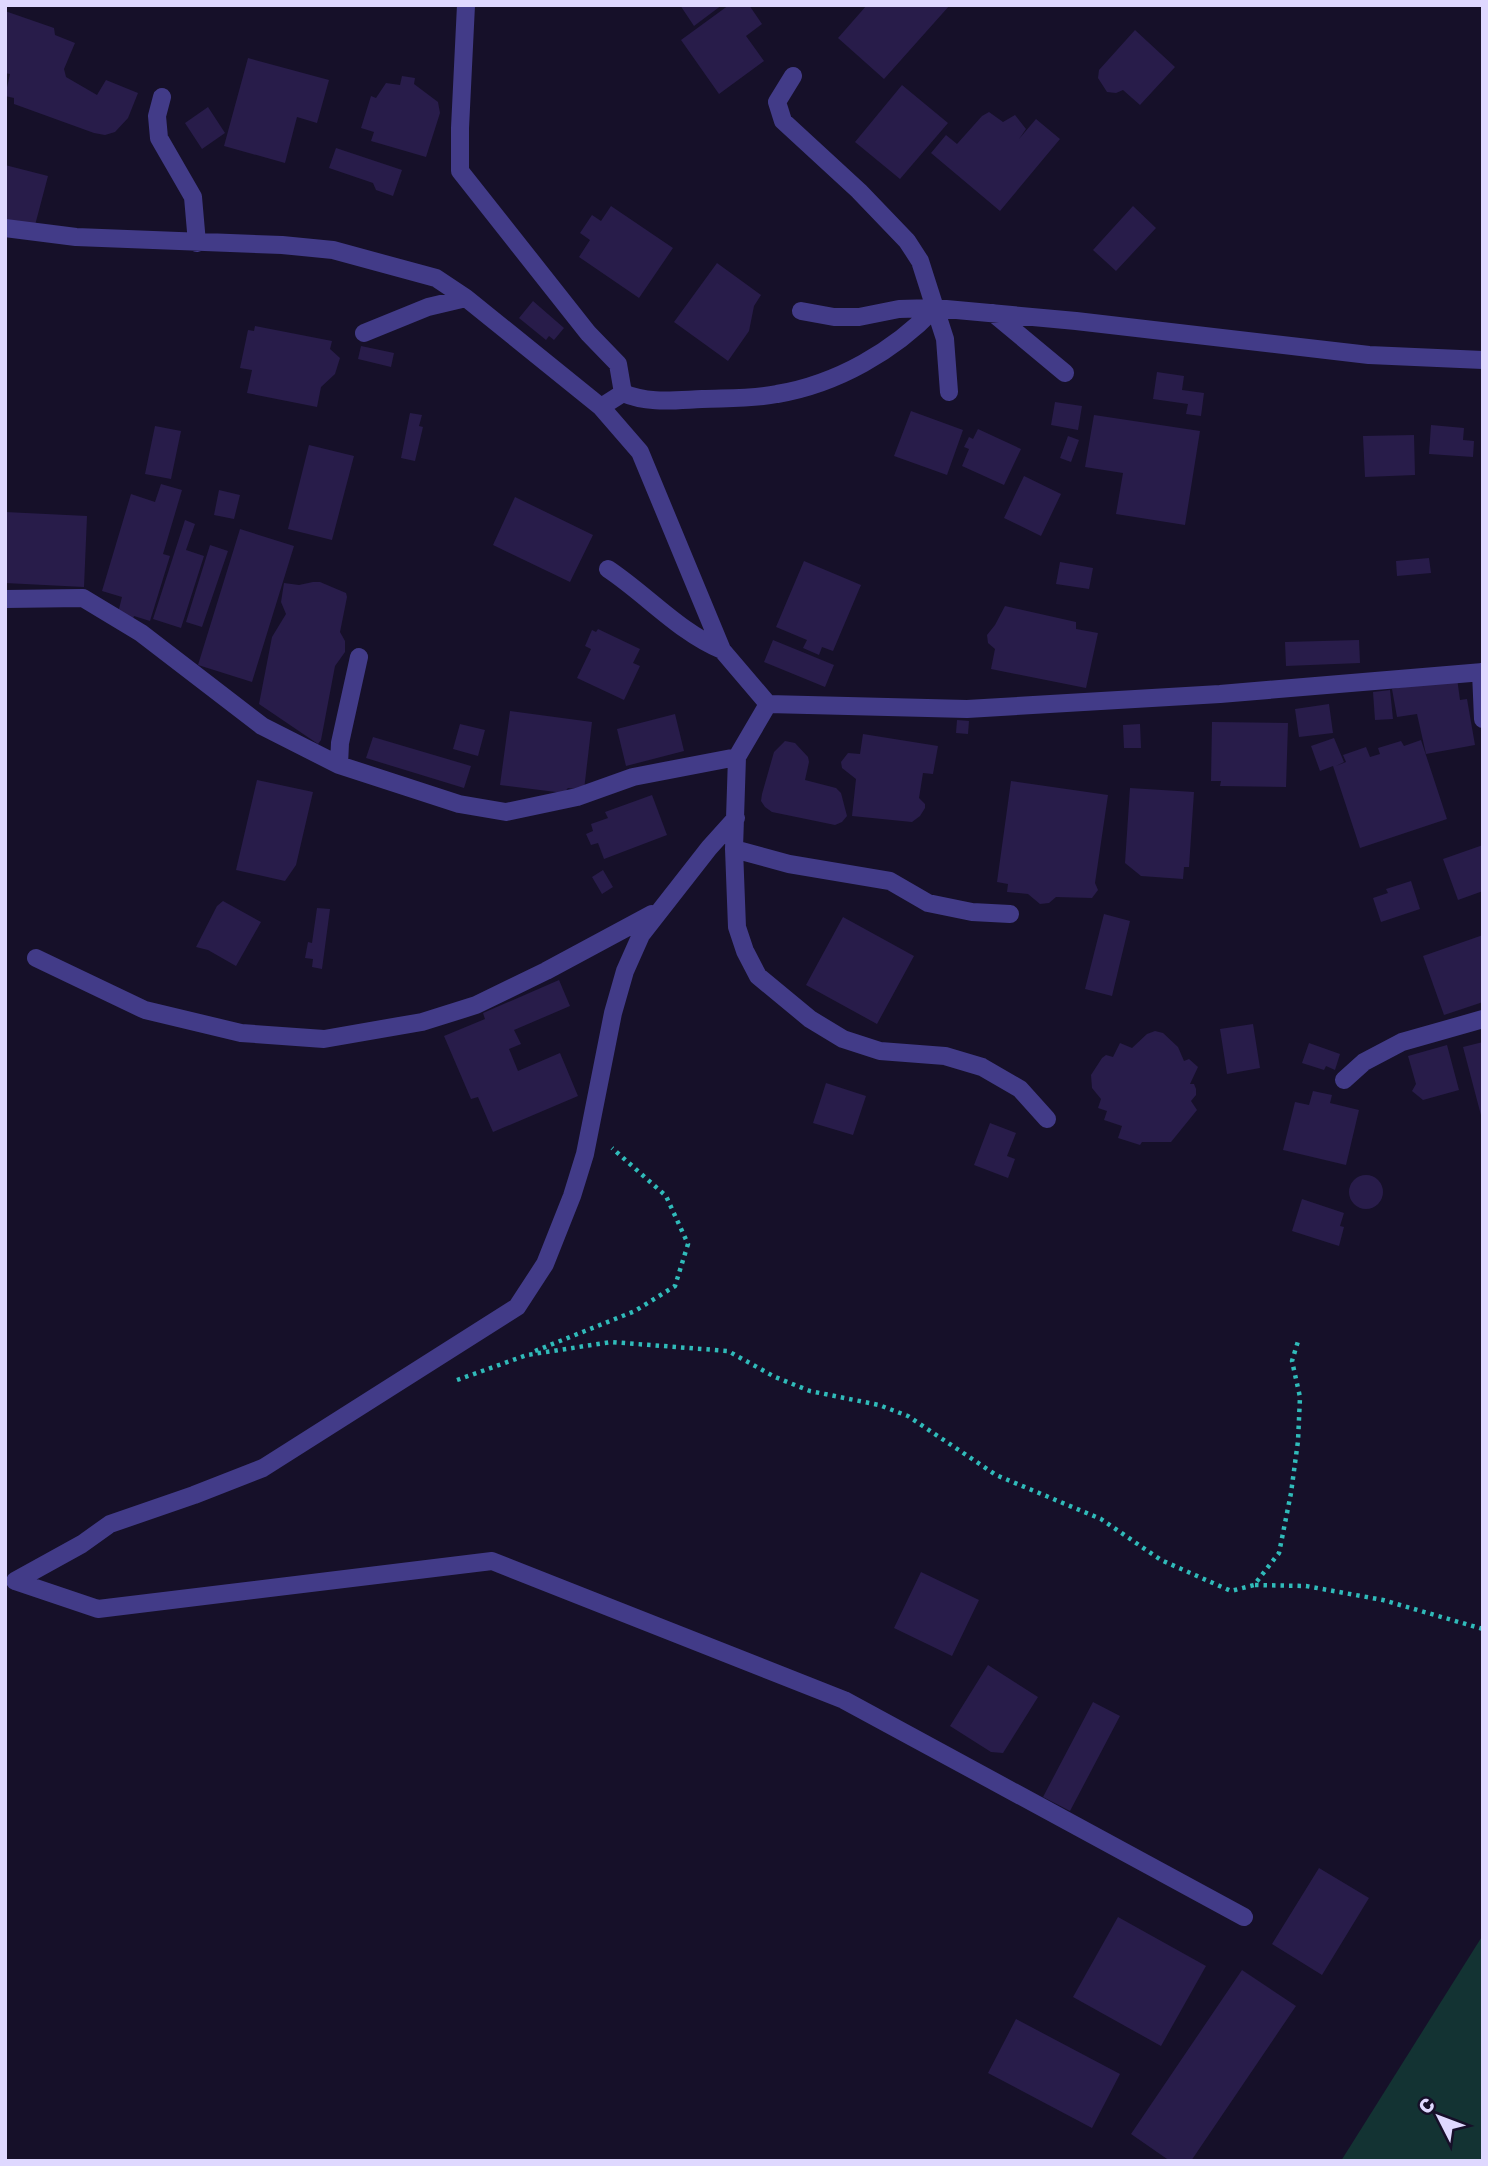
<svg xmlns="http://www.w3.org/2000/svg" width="1488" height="2166" viewBox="0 0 1488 2166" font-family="'Golos Text',sans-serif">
	<rect width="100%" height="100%" fill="#161029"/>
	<path fill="#133333" d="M1483 1935V2161H1341Z"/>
	<path fill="#281c4a" d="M680 5H722L694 26Z
		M729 5H749L762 24 746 36 764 61 719 94 681 40Z
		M867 5H950L884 79 838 38Z
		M5 11 54 28 55 35 75 43 64 69 66 77 97 95 106 80 138 93 128 118 115 132 105 135 94 133 14 104V98L5 96 10 74 5 73Z
		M1135 30 1175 67 1140 105 1123 90 1116 93 1107 92 1098 78 1099 70Z
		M248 58 329 80 317 123 297 117 285 163 224 146Z
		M402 76 415 78 414 84 438 102 440 113 426 157 371 141 374 132 361 128 371 96 376 98 386 83 400 85Z
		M902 85 948 123 900 179 855 142Z
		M208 107 225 133 202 149 185 123Z
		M989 112 1003 122 1015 115 1026 129 1019 139 1036 119 1060 139 1000 211 931 153 946 135 957 144 982 116Z
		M336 148 402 170 393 196 376 190 373 183 329 168Z
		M5 165 48 176 34 229 5 222Z
		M611 206 673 248 639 298 579 257 590 240 580 233 592 215 601 221Z
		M1133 206 1156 228 1116 271 1093 250Z
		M717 263 761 295 754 306 749 331 728 361 674 322Z
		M533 301 564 328 554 340 549 336 546 340 519 318Z
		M255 326 332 341 330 349 340 358 335 374 321 387 317 407 247 393 252 370 240 368 248 330 254 331Z
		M361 346 394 353 391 367 358 359Z
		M1157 372 1184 376 1182 390 1204 393 1201 416 1186 414 1188 404 1153 399Z
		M1055 402 1082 406 1078 430 1051 425Z
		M911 411 963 430 947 475 894 456Z
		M410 413 422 415 419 426 423 427 415 461 401 458Z
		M1094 415 1200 431 1185 525 1116 514 1123 473 1085 467Z
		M1431 425 1464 428 1463 440 1474 441 1473 457 1429 454Z
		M155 426 181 431 171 479 145 474Z
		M978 429 1021 449 1004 485 962 466 969 449 964 447 969 437 973 439Z
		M1414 435 1415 475 1365 477 1363 436Z
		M1068 436 1079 440 1071 462 1060 458Z
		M309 445 354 456 332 540 288 529Z
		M1024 476 1061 494 1041 536 1004 518Z
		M161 484 182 490 163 554 170 556 150 621 134 616 132 622 117 617 122 597 102 591 131 494 155 502Z
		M219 490 240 495 234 519 214 515Z
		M515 497 593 535 570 582 493 545Z
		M5 512 87 516 84 587 5 583Z
		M185 520 195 524 186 550 204 556 181 628 153 619Z
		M240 529 294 546 252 682 198 665Z
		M210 545 228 551 202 627 186 622Z
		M1429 558 1431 573 1397 576 1396 561Z
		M804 561 861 585 833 651 822 647 819 655 803 648 807 640 776 627Z
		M1060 562 1093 568 1089 589 1056 584Z
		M313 582H320L346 593 347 597 340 632 345 641V652L335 666 321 740 318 744 259 704 272 637 286 614 281 602 284 583 299 585Z
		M1005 606 1076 622V629L1098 633 1086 688 991 669 995 649 988 643 987 635 995 625Z
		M598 629 640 649 633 663 640 666 624 700 577 678 591 649 585 646 592 630 596 632Z
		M773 640 834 665 825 687 764 662Z
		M1359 640 1360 663 1286 666 1285 642Z
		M1457 678 1460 700 1467 699 1475 745 1426 754 1417 714 1397 717 1392 689Z
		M1390 690 1393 719 1375 720 1373 692Z
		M1329 704 1333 733 1299 737 1295 709Z
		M510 711 592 722 584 790 568 788 564 793 500 785Z
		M675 714 684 751 626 766 617 729Z
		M957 720 969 721 968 734 956 733Z
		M1212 722 1288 723 1286 787 1220 786 1221 781H1211Z
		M460 724 485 730 478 756 453 749Z
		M1140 724 1141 748H1124L1123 725Z
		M863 734 938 746 933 774 923 773 919 798 925 804V808L920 816 912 822 852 816 856 779 842 768 841 762 848 753 860 754Z
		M373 737 471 766 464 788 366 758Z
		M1334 738 1344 762 1336 766 1346 762 1343 755 1366 747 1370 757 1380 754 1378 748 1401 741 1404 746 1421 740 1447 819 1360 848 1333 766 1320 771 1311 746Z
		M785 741 795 743 808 757 809 762 805 780 836 788 841 793 847 816 842 822 835 825 772 812 765 807 761 801 762 794 774 752Z
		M257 780 313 792 296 865 285 881 236 870Z
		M1011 781 1108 795 1095 883 1098 890 1092 898 1056 897 1049 903 1040 904 1028 894 1007 892 1008 884 997 882Z
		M1130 788 1194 792 1189 867H1184L1183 879 1141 876 1125 863Z
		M652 795 667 835 604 859 598 843 591 845 586 834 593 831 591 824 608 818 605 812Z
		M1483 845V891L1458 900 1443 859Z
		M603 870 613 887 602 894 592 877Z
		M1411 881 1420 909 1381 922 1373 898 1388 893 1386 889Z
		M223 901 261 922 236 966 208 950 196 947 217 906Z
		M317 908 330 909 322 969 312 967 313 959 305 958 308 942 312 943Z
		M1104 914 1130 921 1112 996 1085 989Z
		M843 917 914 956 877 1024 806 985Z
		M1483 935V1002L1444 1015 1423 956Z
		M559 980 570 1006 514 1030 521 1044 509 1049 518 1071 560 1053 578 1096 493 1132 478 1097 471 1099 444 1036 485 1019 483 1013Z
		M1253 1024 1260 1068 1227 1074 1220 1029Z
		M1155 1031 1163 1033 1178 1047 1184 1061 1189 1059 1198 1067 1190 1084H1194L1196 1089V1095L1191 1101 1197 1110 1171 1142H1142L1140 1145 1118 1138 1122 1126 1104 1120 1107 1111 1098 1108 1101 1099 1092 1088 1091 1075 1102 1058 1106 1055 1113 1057 1120 1043 1132 1048 1147 1034Z
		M1483 1042V1119H1482L1463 1047Z
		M1309 1043 1340 1054 1335 1070 1326 1066 1324 1070 1302 1063Z
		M1447 1045 1459 1090 1423 1100 1412 1091 1416 1084 1408 1056Z
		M826 1083 866 1096 853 1135 813 1123Z
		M1313 1091 1332 1095 1330 1103 1359 1110 1346 1165 1283 1150 1295 1102 1309 1105Z
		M990 1123 1016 1133 1007 1156 1015 1159 1008 1178 974 1165Z
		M1349 1192a17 17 0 1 1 34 0a17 17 0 1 1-34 0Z
		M1302 1199 1344 1213 1340 1226 1344 1227 1339 1246 1292 1231Z
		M921 1572 979 1600 952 1656 894 1628Z
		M988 1665 1038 1697 1003 1753 991 1752 950 1726Z
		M1093 1702 1120 1716 1070 1811 1043 1797Z
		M1319 1868 1369 1898 1322 1975 1272 1944Z
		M1118 1917 1206 1966 1161 2046 1073 1997Z
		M1242 1970 1296 2006 1191 2161H1170L1131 2134Z
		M1016 2019 1120 2074 1092 2128 988 2073Z"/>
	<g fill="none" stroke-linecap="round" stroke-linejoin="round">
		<path stroke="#30bbba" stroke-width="4.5" stroke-dasharray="3.5 5" stroke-linecap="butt" d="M535 1351 635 1311 675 1286 688 1244 666 1196 612 1148
			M457 1380 527 1355 611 1342 728 1351 775 1377 810 1391 879 1405 908 1416 996 1475 1101 1519 1161 1560 1231 1591 1254 1585 1279 1553 1291 1493 1298 1441 1300 1397 1292 1361 1299 1338
			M1255 1585 1306 1586 1383 1600 1483 1629"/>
		<path stroke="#423b88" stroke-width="18" d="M466 5 460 128V171L588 333 618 364 623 393 601 407
			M162 97 157 116 159 138 193 197 197 243
			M5 228 76 237 282 245 333 250 436 278 466 298 601 407 640 452 722 650 768 704 967 709 1220 694 1483 672
			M935 308 945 339 949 392
			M801 311 834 317H859L899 309 935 308 1076 321 1369 355 1483 360
			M993 313 1065 373
			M364 333 428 307 466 298
			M623 393C648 404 676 400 702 399 727 398 753 399 777 394 837 384 894 351 935 308L920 261 907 241 859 191 783 121 777 102 793 76
			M608 569C647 595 679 632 722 650
			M5 599 83 598 141 633 262 726 339 765 459 804 506 812 577 797 633 777 737 757
			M1481 672 1483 719
			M768 704 737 757 734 849 737 927 745 951 758 976 810 1019 843 1039 880 1051 945 1056 982 1067 1020 1089 1047 1119
			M339 765 340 743 359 657
			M734 849 789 864 890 881 928 903 972 912 1010 914
			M36 958 145 1010 241 1033 324 1039 422 1022 476 1005 546 971 652 914
			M1344 1080 1364 1062 1402 1042 1483 1019
			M15 1581 98 1609 492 1561 844 1700 1244 1917
			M15 1581 82 1544 110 1524 194 1495 263 1468 517 1307 545 1264 572 1196 585 1154 613 1013 625 971 641 935 709 848 736 818"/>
	</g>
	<rect width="1488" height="2166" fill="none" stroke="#dfd8ff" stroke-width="14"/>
	<g transform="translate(1439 2117) rotate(312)" stroke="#161029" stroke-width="5" paint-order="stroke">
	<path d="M0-5L12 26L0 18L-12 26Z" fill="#dfd8ff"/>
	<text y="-10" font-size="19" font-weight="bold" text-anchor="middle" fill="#dfd8ff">С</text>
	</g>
</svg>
